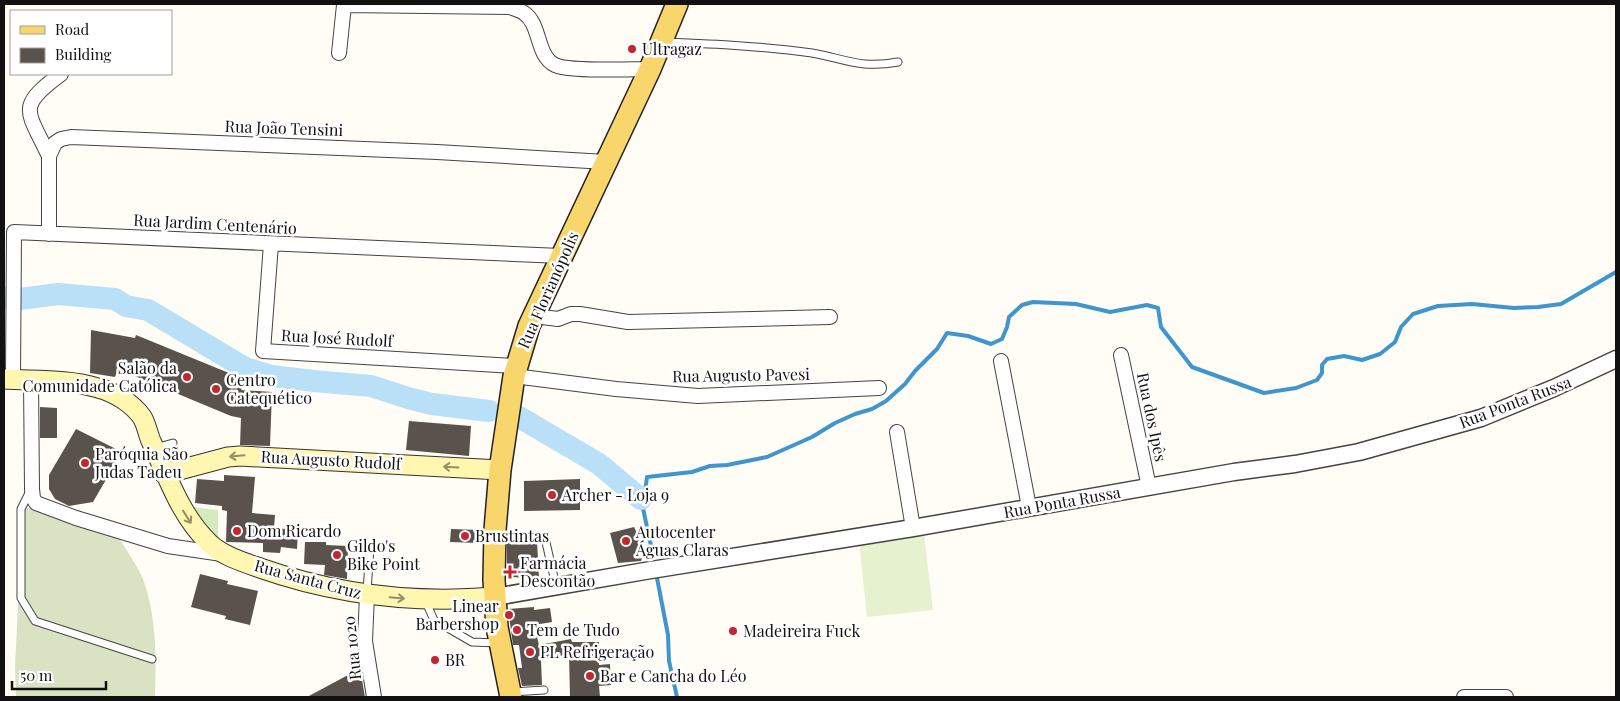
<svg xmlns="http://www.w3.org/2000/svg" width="1620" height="701" viewBox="0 0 1620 701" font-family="'Playfair Display',serif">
	<rect width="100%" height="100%" fill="#fffdf5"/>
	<path fill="#d5ebbd" d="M193 507 218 510V538L199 518Z"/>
	<path fill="#d9e3c4" d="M25 507 118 536C126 550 137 565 143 579 157 617 156 658 155 697H16L15 666 18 606V528Z"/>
	<path fill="#e6f2cf" d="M924 534 933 610 867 617 859 541Z"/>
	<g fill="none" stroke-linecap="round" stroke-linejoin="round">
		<path stroke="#3f96cf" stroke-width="4" d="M653 555 641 499 645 492 647 477 692 472 710 466 727 465 767 457 812 437 835 423 855 414 872 409 886 401 905 384 915 371 937 349 947 333 968 336 991 344 1002 339 1007 327 1009 317 1022 305 1033 302 1076 304 1110 312 1147 305 1158 308 1161 327 1192 367 1264 393 1296 388 1317 380 1322 373V365L1327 359 1344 356 1362 360 1380 354 1395 342 1401 327 1413 314 1438 306 1472 304 1514 308 1538 307 1561 304 1616 272
			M657 578 668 635 669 661 677 697"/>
		<path stroke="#b9e0f7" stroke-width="22" d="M4 298 20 299 58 294 115 299 126 306 148 310 245 368 272 376 314 381 371 386 408 398 432 404 489 411
			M519 417 599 464 641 499"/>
	</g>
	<path fill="#5a524d" d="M91 330 135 338 136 335 246 380 241 390 272 392 270 446 240 445 241 418 231 416 118 369 115 377 90 373Z
		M40 407 57 408V438H40Z
		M409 421 471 426 469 456 406 450Z
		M76 429 122 452 93 502 69 506 55 499 49 489V475Z
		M224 475 255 477 252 513 275 515 274 528 298 530 297 549 281 547 280 553 263 552V543L226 542 227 511 222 510V506L195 503 197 479 224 481Z
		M580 479V510L524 511V481Z
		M634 527 645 549 641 561 618 563 610 533Z
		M451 529 479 530V543L450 542Z
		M507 541H537L539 578 507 577Z
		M305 542H326V545L348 546 347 579 324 575 325 565 304 564Z
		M200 574 228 581 227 584 258 591 250 625 225 619 226 616 191 607Z
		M534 607V610L550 608 552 622 534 625 539 645 571 639 572 642H599V665L610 664 611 685 599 686 600 697H570L569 654 541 660 542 685 522 686 518 668H522L519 645H513L508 609Z
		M348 675 362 680 365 697H307Z"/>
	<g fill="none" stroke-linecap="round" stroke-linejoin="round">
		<defs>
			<path id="service" d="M663 42C712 44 763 46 812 53 846 59 861 69 898 62
				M155 448 173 443
				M30 491 21 509V598L35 621 152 659
				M545 538 556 586
				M367 592 370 547
				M425 600 434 620 472 642 498 643
				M512 692 544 690"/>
			<path id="minor" d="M339 53 344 5 510 7C515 9 520 10 524 13 541 24 536 56 555 65 569 72 631 69 650 69
				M49 156C27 110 16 107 61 74
				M49 234V156L55 143 61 139 71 137 437 152 606 162
				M271 244 263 351 516 366
				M534 316 558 319 571 314H580L628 322 830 317
				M1121 355 1149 487
				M1001 361 1029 507
				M514 376 616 389 698 396 879 388
				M13 379 14 232 561 256
				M31 380 32 489 33 498 36 503 76 518 168 546 222 554
				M897 432 913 528
				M367 595 365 641 374 697
				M1464 697H1506"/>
			<path id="tertiary" d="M495 597 645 571 913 528 1234 472 1295 464 1359 452 1481 418 1554 388 1616 359"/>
			<path id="secondary" d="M4 379C35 381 68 379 98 388 114 392 132 403 142 417 146 423 148 434 151 441 168 477 180 515 209 543 221 555 243 562 260 568 337 595 413 604 495 597
				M164 474 228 457 240 456 500 470"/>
			<path id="primary" d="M511 697 497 627 494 580 495 530 500 470 514 376 529 326 650 69 677 4"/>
		</defs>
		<use href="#service" stroke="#444" stroke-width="9"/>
		<use href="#minor" stroke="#444" stroke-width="16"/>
		<use href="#tertiary" stroke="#444" stroke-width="19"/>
		<use href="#secondary" stroke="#333" stroke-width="21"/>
		<use href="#primary" stroke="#222" stroke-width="24"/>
		<use href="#service" stroke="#fff" stroke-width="7"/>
		<use href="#minor" stroke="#fff" stroke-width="14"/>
		<use href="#tertiary" stroke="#fff" stroke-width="16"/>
		<use href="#secondary" stroke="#fff6b0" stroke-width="19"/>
		<use href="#primary" stroke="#f9d66b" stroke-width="21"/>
	</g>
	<defs><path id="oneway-shaft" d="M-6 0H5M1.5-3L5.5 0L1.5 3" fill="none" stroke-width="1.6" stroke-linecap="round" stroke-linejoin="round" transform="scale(1.25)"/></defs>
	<g stroke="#948f68">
		<use href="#oneway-shaft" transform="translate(237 456) rotate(175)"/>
		<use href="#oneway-shaft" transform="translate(451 467) rotate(-177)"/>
		<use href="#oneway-shaft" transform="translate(187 517) rotate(58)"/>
		<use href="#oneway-shaft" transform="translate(397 598) rotate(5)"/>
	</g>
	<g fill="#c4262e" stroke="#fff" stroke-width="2">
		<circle cx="632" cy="49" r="5"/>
		<circle cx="187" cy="377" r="5"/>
		<circle cx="216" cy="389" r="5"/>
		<circle cx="85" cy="463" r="5"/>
		<circle cx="552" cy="495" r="5"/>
		<circle cx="237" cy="531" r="5"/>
		<circle cx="465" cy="536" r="5"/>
		<circle cx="626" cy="541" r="5"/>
		<circle cx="337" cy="555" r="5"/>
		<path d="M507.5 564.5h5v5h5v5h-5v5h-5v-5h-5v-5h5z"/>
		<circle cx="509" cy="615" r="5"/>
		<circle cx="517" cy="630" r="5"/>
		<circle cx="733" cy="631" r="5"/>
		<circle cx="530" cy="652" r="5"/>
		<circle cx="435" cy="660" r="5"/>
		<circle cx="590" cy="676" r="5"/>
	</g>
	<g text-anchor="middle" stroke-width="5" stroke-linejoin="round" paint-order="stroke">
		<g font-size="16" fill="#111" stroke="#fff" text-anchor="start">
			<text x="642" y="55">Ultragaz</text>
			<text x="177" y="374" text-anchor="end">Salão da<tspan x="177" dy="18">Comunidade Católica</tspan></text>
			<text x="226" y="386">Centro<tspan x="226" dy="18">Catequético</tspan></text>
			<text x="95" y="460">Paróquia São<tspan x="95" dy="18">Judas Tadeu</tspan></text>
			<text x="562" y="501">Archer - Loja 9</text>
			<text x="247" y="537">Dom Ricardo</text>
			<text x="636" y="538">Autocenter<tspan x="636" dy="18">Águas Claras</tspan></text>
			<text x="475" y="542">Brustintas</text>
			<text x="347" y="552">Gildo's<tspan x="347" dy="18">Bike Point</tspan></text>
			<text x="520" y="569">Farmácia<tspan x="520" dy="18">Descontão</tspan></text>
			<text x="499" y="612" text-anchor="end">Linear<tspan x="499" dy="18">Barbershop</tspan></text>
			<text x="527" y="636">Tem de Tudo</text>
			<text x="743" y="637">Madeireira Fuck</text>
			<text x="540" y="658">PL Refrigeração</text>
			<text x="445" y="666">BR</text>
			<text x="600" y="682">Bar e Cancha do Léo</text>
		</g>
		<g font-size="16" fill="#111" stroke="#fff">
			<text transform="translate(284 128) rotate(2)" y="6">Rua João Tensini</text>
			<text transform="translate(215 224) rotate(3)" y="6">Rua Jardim Centenário</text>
			<text transform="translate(548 290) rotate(-66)" y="6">Rua Florianópolis</text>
			<text transform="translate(337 338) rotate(3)" y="6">Rua José Rudolf</text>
			<text transform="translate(741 375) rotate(-1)" y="6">Rua Augusto Pavesi</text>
			<text transform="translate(1515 402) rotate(-21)" y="6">Rua Ponta Russa</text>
			<text transform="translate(1152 417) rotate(78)" y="6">Rua dos Ipês</text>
			<text transform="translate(331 460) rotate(3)" y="6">Rua Augusto Rudolf</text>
			<text transform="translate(1062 502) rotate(-10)" y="6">Rua Ponta Russa</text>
			<text transform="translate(308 579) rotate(15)" y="6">Rua Santa Cruz</text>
			<text transform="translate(352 648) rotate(-96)" y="6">Rua 1020</text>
		</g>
	</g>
	<rect width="1620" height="701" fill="none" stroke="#111111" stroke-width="10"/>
	<rect x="10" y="10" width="162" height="65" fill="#ffffff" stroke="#a0a0a0"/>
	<rect x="20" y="26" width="25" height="8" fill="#f9d66b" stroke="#a0a0a0"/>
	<text x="55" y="35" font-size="15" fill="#111111">Road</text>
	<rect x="20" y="48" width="25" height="15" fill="#5a524d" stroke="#a0a0a0"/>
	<text x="55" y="60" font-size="15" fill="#111111">Building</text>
	<path d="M12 681v8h94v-8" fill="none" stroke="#111111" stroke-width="2.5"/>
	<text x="20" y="681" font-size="15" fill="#111111" stroke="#ffffff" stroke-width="4" paint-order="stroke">50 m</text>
</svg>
